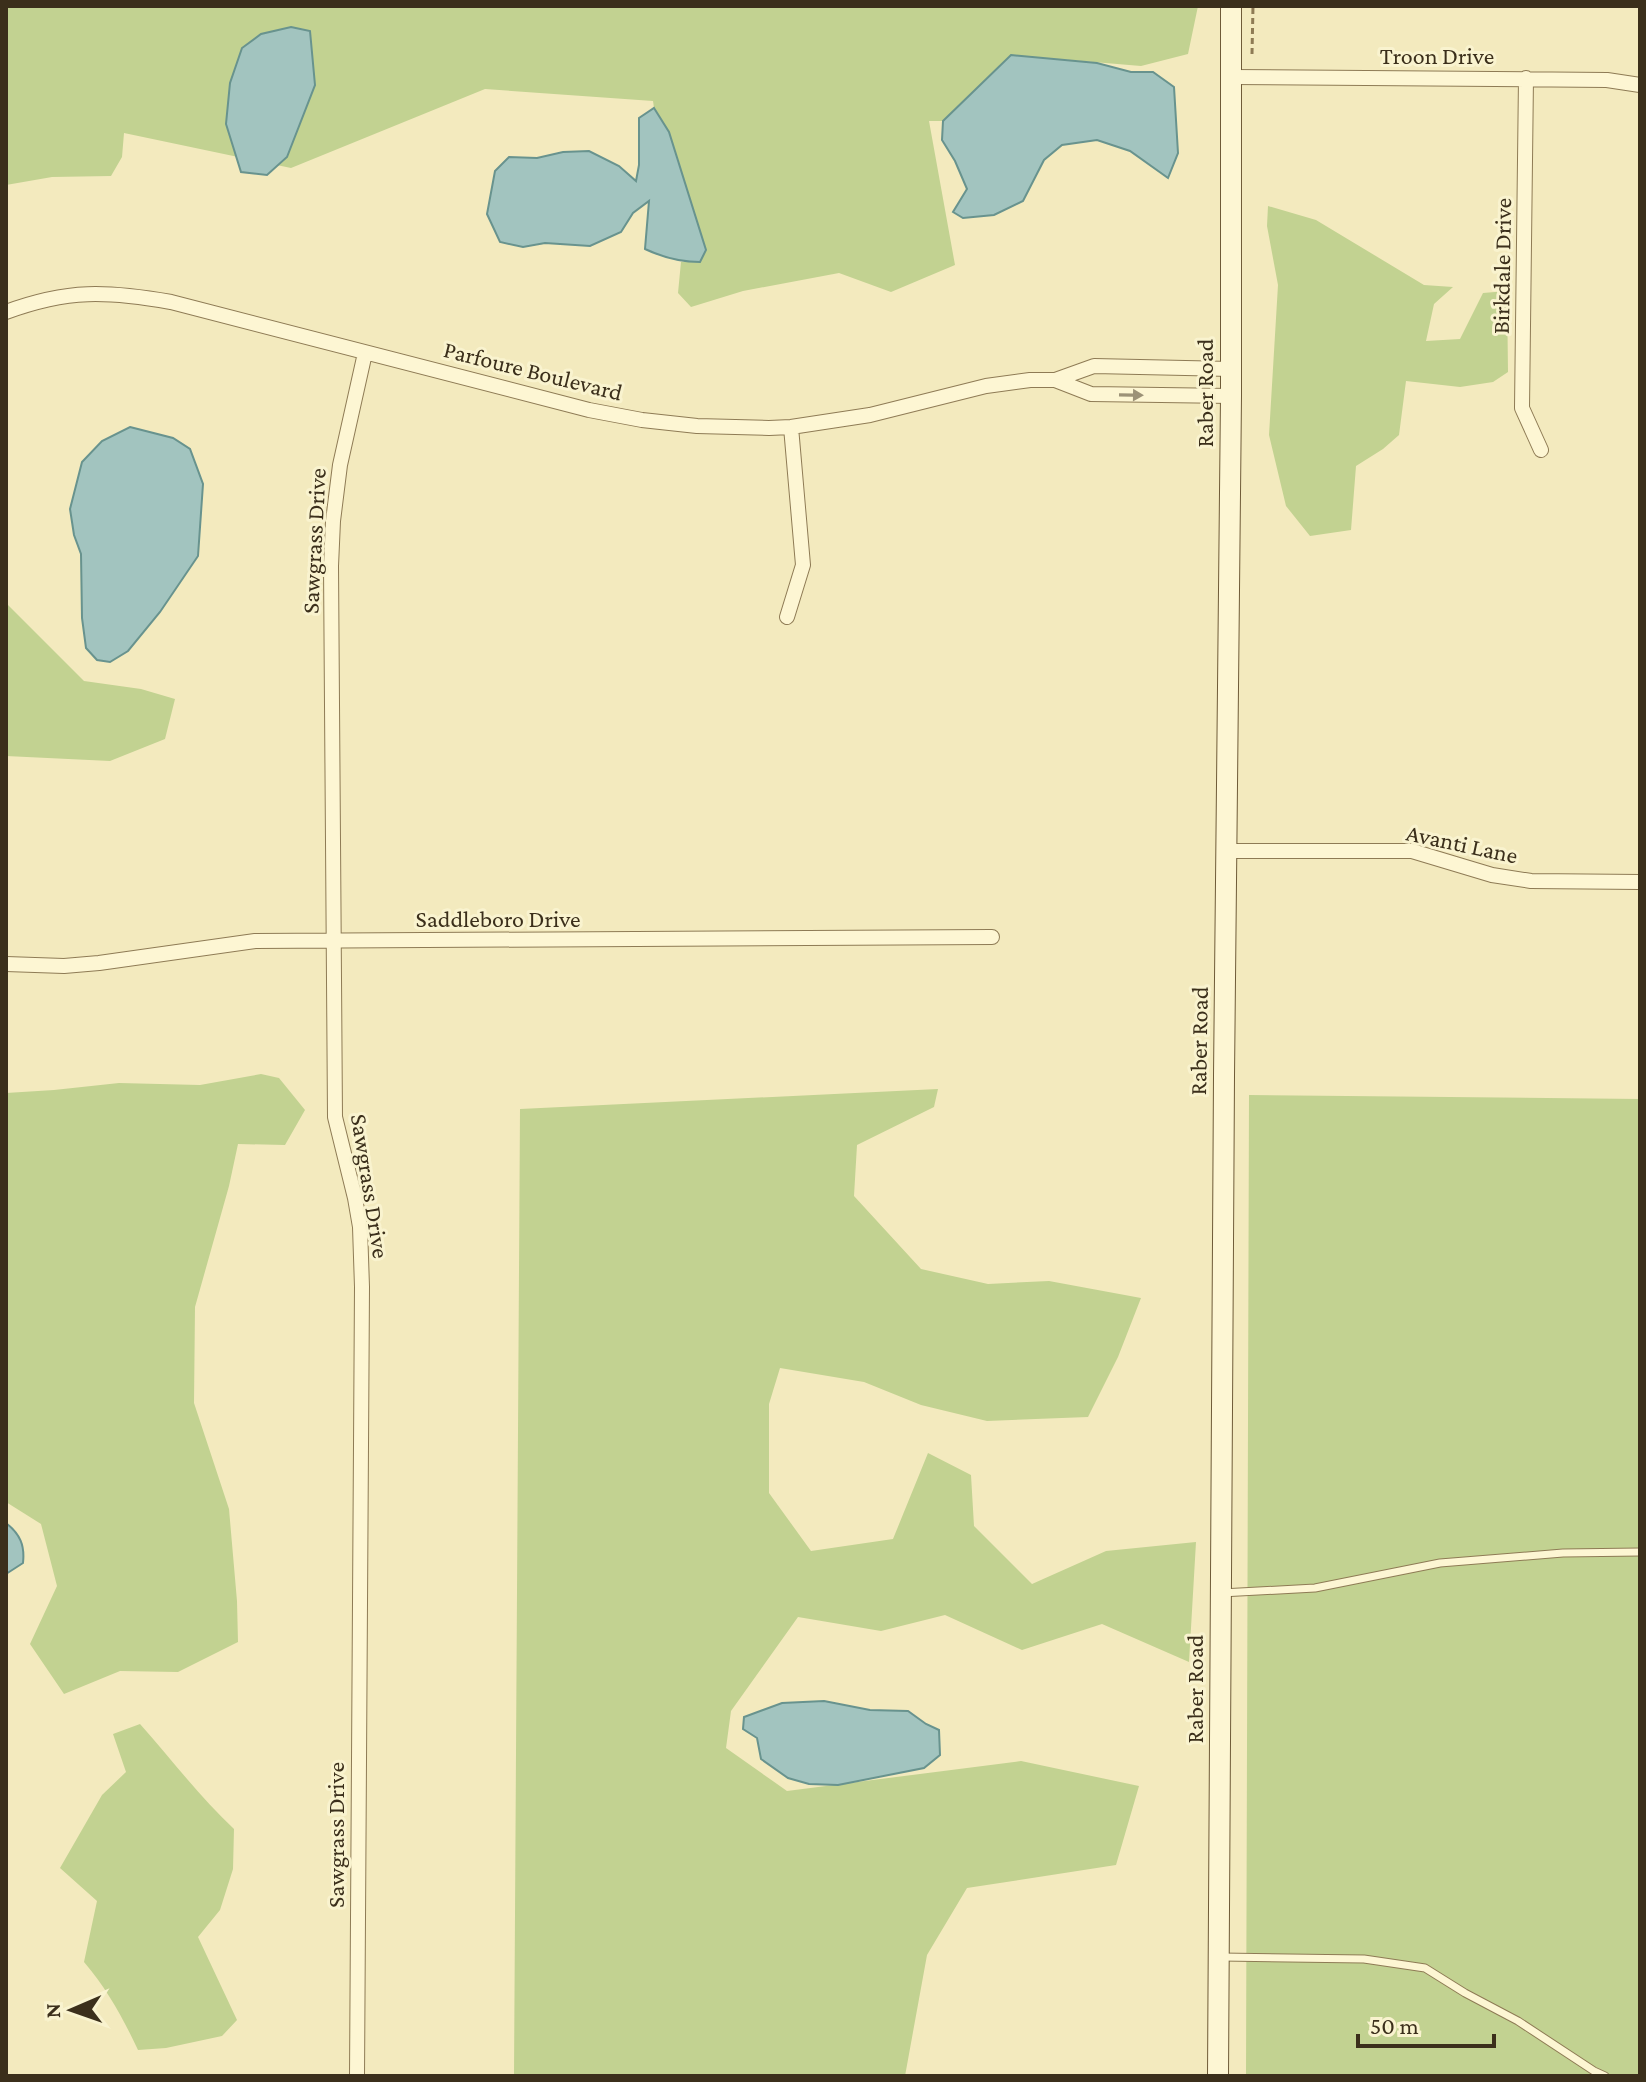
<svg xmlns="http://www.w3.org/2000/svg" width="1646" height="2082" viewBox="0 0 1646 2082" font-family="'Crimson Pro',serif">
	<rect width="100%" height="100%" fill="#f3eabe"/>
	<path fill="#c2d291" d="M6 6H1198L1188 54 1141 66 1011 55 943 121H929L955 265 891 292 839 273 743 291 691 307 678 293 681 262H700L669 132 654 108 653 101 485 89 291 168 124 133 122 157 111 176 52 177 6 185Z
		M1268 206 1316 220 1424 285 1453 287 1434 304 1426 341 1460 339 1483 293 1507 291 1508 372 1493 382 1460 387 1406 381 1399 435 1383 449 1356 466 1351 530 1310 536 1286 506 1269 435 1278 285 1267 226Z
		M6 603 84 681 141 689 175 699 165 739 110 761 6 756Z
		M261 1074 279 1078 305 1110 285 1145 238 1144 229 1186 195 1307 194 1403 229 1509 237 1601 238 1642 178 1672 120 1671 64 1694 30 1644 57 1586 41 1524 6 1502V1093L54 1090 119 1083 200 1085Z
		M938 1089 934 1107 857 1145 854 1196 921 1269 988 1284 1049 1281 1141 1298 1118 1357 1088 1417 987 1421 921 1405 864 1382 780 1368 769 1404V1493L811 1551 893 1539 928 1453 971 1475 974 1526 1032 1584 1106 1551 1196 1542 1189 1662 1102 1624 1022 1650 945 1615 881 1631 798 1617 731 1711 726 1748 787 1791 1021 1761 1139 1786 1116 1865 967 1888 927 1955 905 2076H514L520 1109Z
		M1249 1095 1640 1099V2076H1246Z
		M140 1724C171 1759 200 1797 234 1829L233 1869 220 1910 198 1937 237 2020 222 2036 166 2048 138 2050C123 2018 107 1989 84 1962L97 1901 60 1868 102 1795 126 1772 113 1734Z"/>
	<path fill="#a2c4bf" stroke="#68938e" stroke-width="2" d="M291 27 310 31 315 85 287 157 267 175 241 172 226 124 230 83 242 48 261 34Z
		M1011 55 1097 63 1131 72H1153L1174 87 1178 153 1168 178 1130 151 1097 140 1062 145 1044 160 1023 201 994 215 963 218 953 212 967 189 955 161 942 140 943 121Z
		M654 108 669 132 706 250 700 262C680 262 664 258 645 249L649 201 633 213 621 232 590 246 545 243 523 247 500 242 487 214 495 171 509 157 537 158 563 152 589 151 619 166 636 181 639 165V118Z
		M130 427 173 438 190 449 203 484 198 556 160 612 128 651 110 662 97 660 86 648 82 618 81 554 74 535 70 509 82 462 102 441Z
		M6 1523C20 1534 25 1545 23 1563L6 1574Z
		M824 1701 870 1710 908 1711 926 1724 939 1730 940 1755 924 1768 838 1785 809 1784 788 1778 761 1759 757 1738 743 1729 744 1717 782 1703Z"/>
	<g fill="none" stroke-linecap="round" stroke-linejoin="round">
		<defs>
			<path id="lane" d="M1221 1593 1315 1588 1440 1563 1563 1553 1640 1552
				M1221 1957 1364 1959 1425 1968 1465 1993 1518 2021 1594 2071 1605 2076"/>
			<path id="street" d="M1232 77 1607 80 1640 85
				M1526 78 1522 408 1541 450
				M6 312C68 289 107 291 171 302L589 410 642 420 697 426 769 428 791 427 870 415 986 386 1030 380H1055L1094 366 1231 369
				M1055 380 1091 394 1231 396
				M787 617 803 565 791 427
				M1228 851H1412L1492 875 1531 881 1640 882
				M6 964 64 966 99 963 255 941 992 937
				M357 2076 362 1287 360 1227 355 1198 335 1117 331 566 333 521 340 465 365 353"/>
			<path id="secondary" d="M1218 2076 1224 1076 1231 396V6"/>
		</defs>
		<use href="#lane" stroke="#8e7b55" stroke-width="9"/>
		<use href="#street" stroke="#8e7b55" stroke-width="16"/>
		<use href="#secondary" stroke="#6f5b38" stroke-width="22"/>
		<path stroke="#8e7b55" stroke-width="3" stroke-dasharray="6 4" stroke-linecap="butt" d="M1252 54 1253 6"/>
		<use href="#lane" stroke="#fdf6d3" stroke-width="7"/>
		<use href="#street" stroke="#fdf6d3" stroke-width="14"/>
		<use href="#secondary" stroke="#fdf6d3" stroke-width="20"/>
	</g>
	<defs><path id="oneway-solid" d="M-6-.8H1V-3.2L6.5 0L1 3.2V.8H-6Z" transform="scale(2)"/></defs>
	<use fill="#9c9277" href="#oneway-solid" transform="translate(1131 395) rotate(1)"/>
	<g text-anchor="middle" stroke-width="6" stroke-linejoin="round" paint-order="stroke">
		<g font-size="24" fill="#3b2f1b" stroke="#f9f3cf">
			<text x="1437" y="64">Troon Drive</text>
			<text transform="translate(1502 266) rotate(-89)" y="8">Birkdale Drive</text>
			<text transform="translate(533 371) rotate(14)" y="8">Parfoure Boulevard</text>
			<text transform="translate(1205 393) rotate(-90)" y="8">Raber Road</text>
			<text transform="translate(314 541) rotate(-87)" y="8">Sawgrass Drive</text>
			<text transform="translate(1462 844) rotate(12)" y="8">Avanti Lane</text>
			<text x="498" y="927">Saddleboro Drive</text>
			<text transform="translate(1199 1041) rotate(-89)" y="8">Raber Road</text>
			<text transform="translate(370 1186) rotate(81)" y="8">Sawgrass Drive</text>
			<text transform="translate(1195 1689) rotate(-90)" y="8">Raber Road</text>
			<text transform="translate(336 1835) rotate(-90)" y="8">Sawgrass Drive</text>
		</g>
	</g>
	<rect width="1646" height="2082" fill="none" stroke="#3b2f1b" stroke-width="16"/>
	<g transform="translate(72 2010) rotate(268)" stroke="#f9f3cf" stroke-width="6" paint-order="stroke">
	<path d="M0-6L14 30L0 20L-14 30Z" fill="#3b2f1b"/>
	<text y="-12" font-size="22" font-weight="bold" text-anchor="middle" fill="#3b2f1b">N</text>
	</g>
	<path d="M1358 2034v12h136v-12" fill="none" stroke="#3b2f1b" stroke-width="4"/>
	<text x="1370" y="2034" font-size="24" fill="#3b2f1b" stroke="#f9f3cf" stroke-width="6" paint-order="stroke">50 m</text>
</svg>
